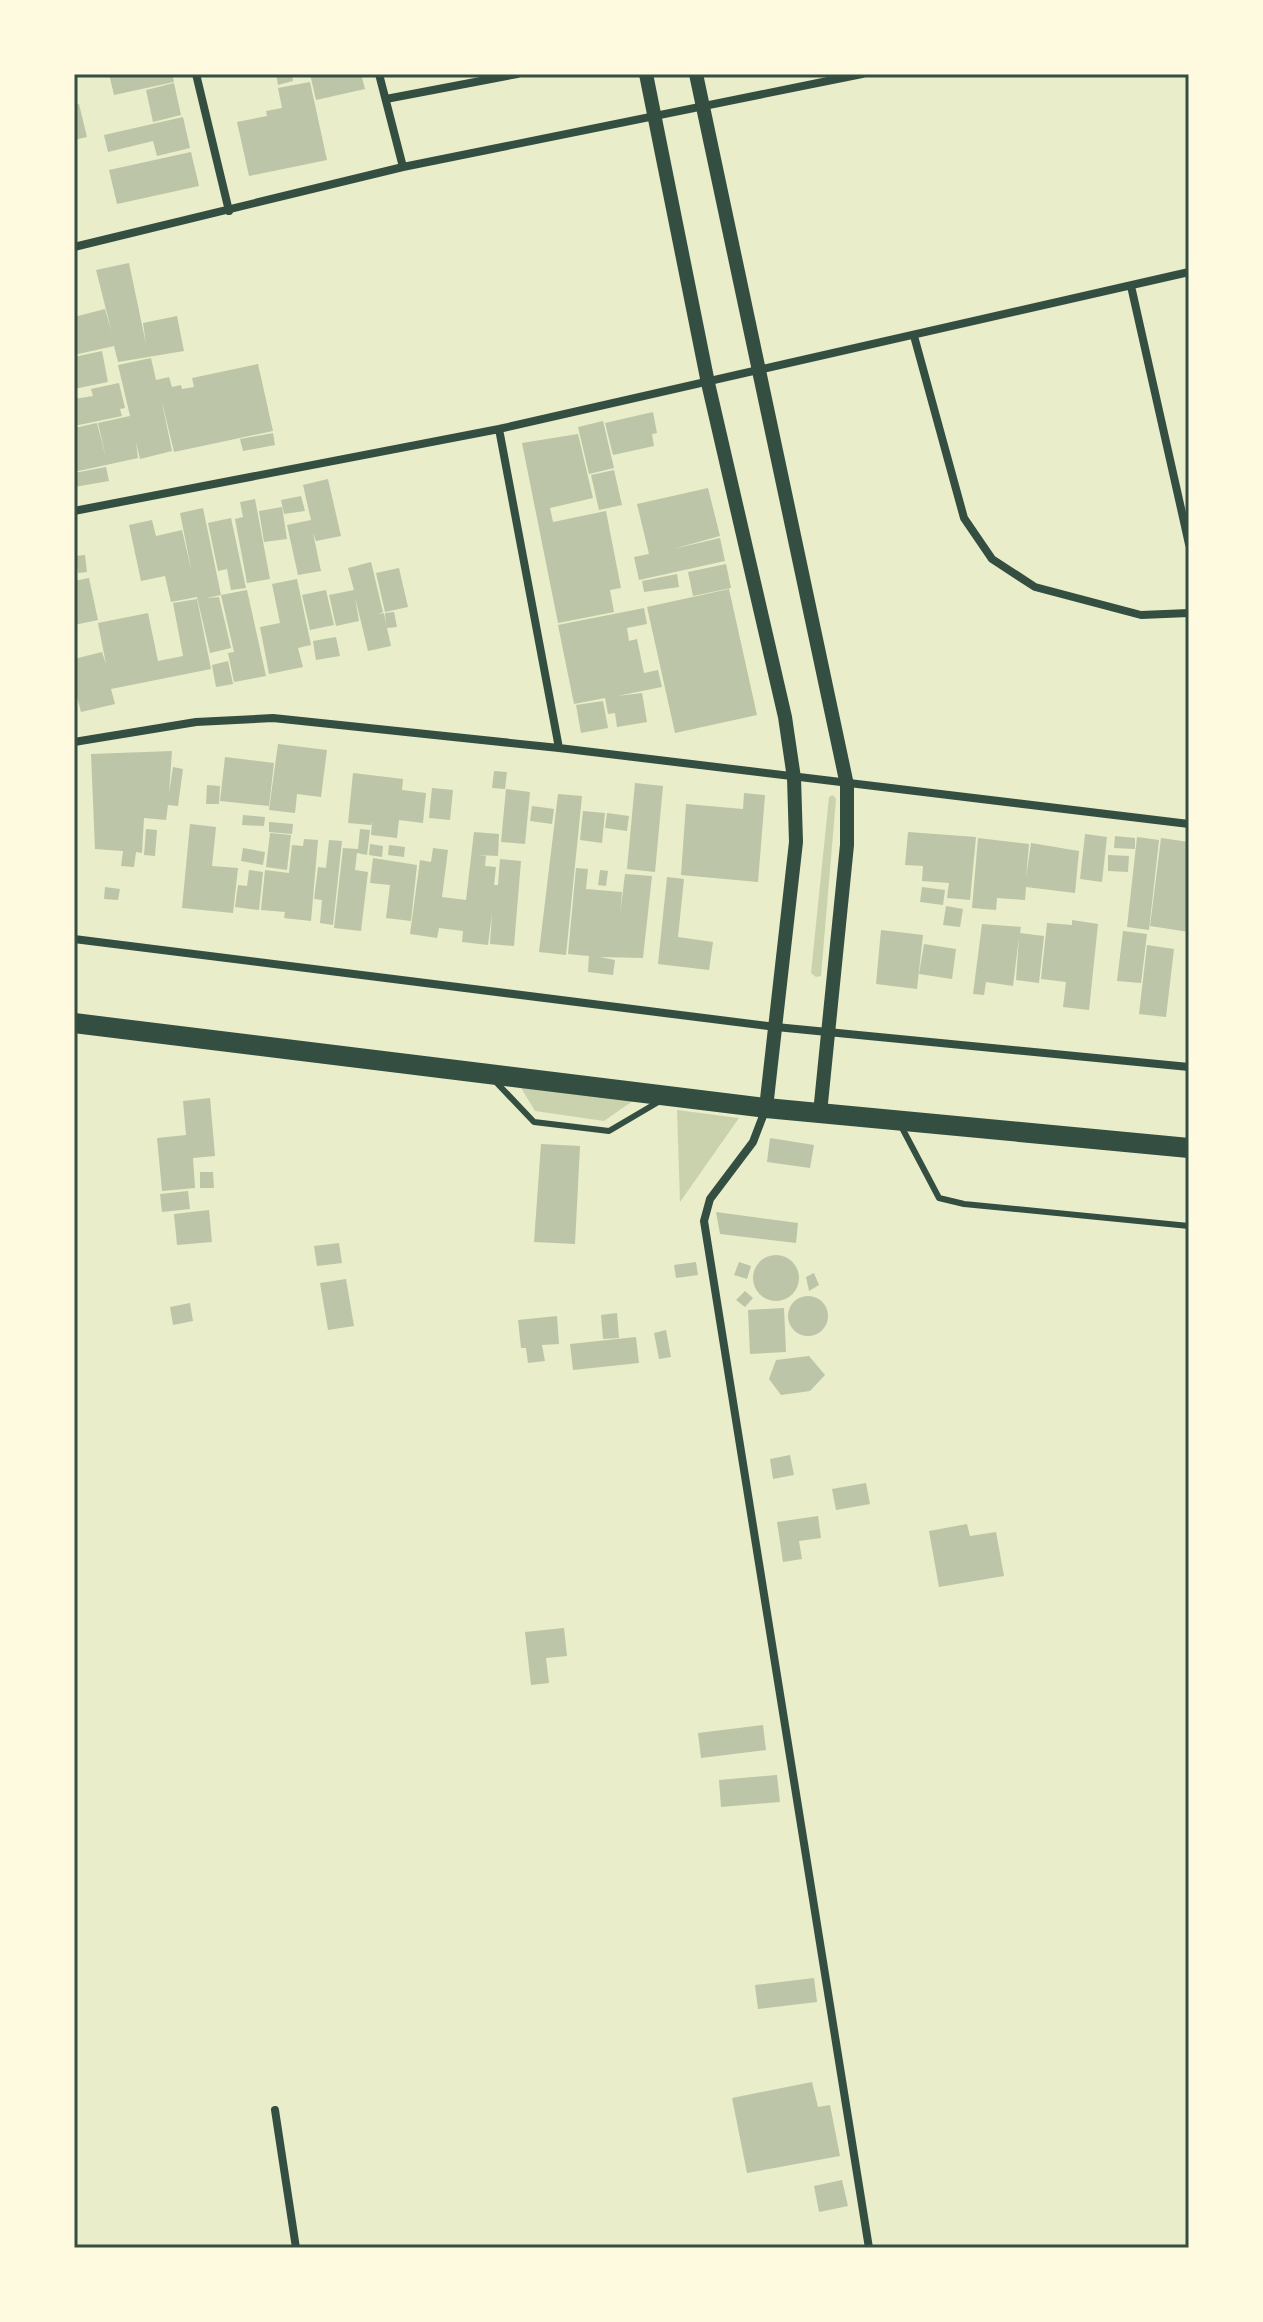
<svg xmlns="http://www.w3.org/2000/svg" width="1263" height="2322" viewBox="0 0 1263 2322" font-family="'Open Sans',sans-serif">
	<rect width="100%" height="100%" fill="#e9edc9"/>
	<path fill="#cad2ad" d="M833 795 836 799 821 976 816 977 811 973 829 797Z
		M520 1086 637 1098 604 1121 535 1111Z
		M677 1110 739 1118 680 1202Z"/>
	<path fill="#bcc5a7" d="M109 74H172L174 82 114 95Z
		M276 74H292L293 81 278 85Z
		M310 74H361L365 89 316 100Z
		M310 82 327 160 249 176 237 122 267 116 266 111 282 108 278 88Z
		M174 83 181 115 153 122 146 90Z
		M79 104 87 137 74 140V105Z
		M183 117 190 148 157 156 153 141 108 152 104 135Z
		M191 152 199 186 117 204 109 170Z
		M129 263 146 344 143 323 177 316 184 351 118 362 114 346 74 355V317L105 309 112 333 96 270Z
		M102 351 108 382 74 389V357Z
		M151 358 156 380 169 377 172 387 181 385 182 389 194 387 192 378 258 364 273 431 174 452 161 398 172 451 140 459 136 442 138 458 74 472V428L97 423 106 458 98 423 130 416 118 365Z
		M119 383 125 408 120 409 122 416 74 426V399L93 396 91 389Z
		M653 412 657 433 652 434 654 446 613 455 605 423Z
		M603 421 614 468 589 474 578 427Z
		M273 433 275 445 243 451 240 439Z
		M578 434 593 498 550 508 553 522 606 511 621 588 610 590 614 612 558 623 522 443Z
		M106 467 109 481 74 487V473Z
		M614 470 622 505 599 510 591 475Z
		M328 479 341 536 316 541 313 533 321 571 298 575 287 525 311 520 303 485Z
		M708 488 720 536 673 549 720 538 725 561 639 580 634 557 649 554 637 504Z
		M301 496 305 511 284 514 281 500Z
		M255 499 270 579 247 583 235 519 243 517 240 502Z
		M282 507 287 539 264 542 259 511Z
		M203 508 221 595 206 598 219 597 231 648 210 653 197 597 171 602 165 576 141 581 129 525 152 520 156 536 182 530 192 573 180 513Z
		M231 518 246 588 231 590 227 569 218 571 208 523Z
		M85 555 87 572 78 573 76 556Z
		M371 562 383 612 378 614 384 613 386 625 385 613 394 612 397 627 387 628 391 646 368 651 355 597 359 621 336 626 329 595 354 590 348 568Z
		M726 564 731 588 693 596 688 572Z
		M399 568 408 607 385 612 376 573Z
		M677 574 679 587 644 592 642 581Z
		M89 578 98 620 74 625V581Z
		M297 579 311 645 298 648 303 667 269 674 260 627 280 623 272 584Z
		M729 589 757 715 675 733 647 607Z
		M247 590 266 676 234 682 228 653 234 652 221 595Z
		M326 590 334 625 310 630 302 595Z
		M197 599 211 669 111 689 115 704 81 712 74 685V659L102 652 106 664 98 623 148 613 158 661 183 656 173 603Z
		M644 608 647 624 627 628 629 641 637 639 644 673 658 670 662 687 617 696 642 693 647 722 617 727 615 713 608 714 605 698 574 704 558 625Z
		M336 637 340 656 316 660 313 641Z
		M228 661 233 684 216 687 212 665Z
		M603 701 608 728 581 733 576 705Z
		M278 744 327 750 321 797 297 794 295 813 269 810Z
		M172 751 169 793 173 767 183 769 178 806 168 805 166 820 144 818 142 853 136 852 134 867 121 866 123 851 95 849 91 754Z
		M225 757 274 763 269 806 220 801Z
		M494 771 507 772 505 789 492 788Z
		M353 773 403 779 402 790 426 793 423 823 399 820 397 838 371 835 372 822 371 825 348 823Z
		M635 783 663 786 655 872 627 869Z
		M207 785 220 786 219 804H206Z
		M432 788 453 790 450 820 429 818Z
		M506 789 530 792 525 844 501 842Z
		M744 793 765 795 758 882 681 875 686 804 743 809Z
		M558 794 582 796 566 955 539 952Z
		M532 806 554 809 552 824 530 821Z
		M583 811 605 813 602 843 580 840Z
		M607 813 629 816 627 831 605 828Z
		M243 815 265 817 264 826 242 825Z
		M269 822 293 824 292 834 269 832Z
		M190 824 216 827 212 866 238 868 233 913 182 908Z
		M146 829 157 830 155 856 144 855Z
		M360 829 370 830 367 855 357 853 355 870 368 872 361 931 334 928 343 848 358 849Z
		M474 832 499 834 498 856 478 855 486 856 485 866 496 867 494 885H498L500 859 521 861 514 946 490 944 492 913 488 945 462 942 463 931 439 928 437 938 410 934 420 860 431 862 433 848 448 850 442 897 466 900Z
		M908 832 976 837 970 900 947 898 949 883 922 881 923 866 905 865Z
		M270 833 291 835 287 870 266 867Z
		M1085 834 1107 837 1102 882 1080 879Z
		M1115 836 1135 838V849L1114 848Z
		M1137 837 1159 840 1149 930 1127 927Z
		M978 838 1029 844 1026 878 1031 843 1079 851 1075 893 1026 887 1025 900 997 898 996 910 972 908Z
		M1161 838 1189 842V932L1150 926Z
		M304 839 318 840 311 921 284 918 285 912 261 910 265 870 289 873 292 845 303 846Z
		M329 840 342 841 333 925 320 923 322 900 314 899 318 867 326 868Z
		M370 844 383 846 382 857 369 855Z
		M389 845 405 847 404 857 388 855Z
		M243 848 265 852 263 865 241 861Z
		M1108 855 1129 856 1128 872 1108 871Z
		M373 858 417 865 411 921 386 918 390 885 370 883Z
		M576 868 588 869 586 889 622 892 620 915 625 874 652 876 643 958 600 957 615 960 613 975 588 972 589 956 568 954Z
		M249 870 263 872 259 910 235 907 238 885 247 886Z
		M600 870 608 871 606 886 598 885Z
		M667 877 684 879 678 937 713 942 709 970 658 964Z
		M105 887 120 889 118 900 104 899Z
		M922 887 945 890 943 905 920 902Z
		M946 906 963 909 960 927 943 925Z
		M1072 920 1098 924 1089 1010 1063 1007 1066 982 1041 979 1047 923 1072 925Z
		M982 924 1021 927 1020 933 1044 936 1039 983 1016 980 1019 937 1013 986 986 982 984 995 973 994Z
		M881 930 923 935 917 989 876 984Z
		M1123 931 1147 934 1141 983 1117 981Z
		M924 944 956 949 952 979 919 974Z
		M1147 945 1174 949 1166 1017 1139 1014Z
		M210 1098 215 1156 193 1158 195 1188 162 1191 157 1138 186 1135 183 1101Z
		M770 1138 814 1145 810 1168 767 1162Z
		M541 1144 580 1146 575 1244 534 1242Z
		M200 1172H213L214 1188H200Z
		M188 1191 190 1209 162 1212 160 1194Z
		M209 1210 212 1242 177 1245 174 1214Z
		M716 1212 798 1223 796 1243 720 1234Z
		M339 1243 342 1263 317 1266 314 1246Z
		M753 1278a23 23 0 1 1 46 0a23 23 0 1 1-46 0Z
		M696 1262 698 1275 676 1278 674 1265Z
		M739 1262 751 1266 747 1279 734 1275Z
		M814 1273 819 1285 809 1291 806 1277Z
		M346 1279 354 1326 328 1330 320 1283Z
		M745 1291 753 1298 745 1307 736 1300Z
		M788 1316a20 20 0 1 1 40 0a20 20 0 1 1-40 0Z
		M190 1303 193 1321 173 1325 170 1307Z
		M784 1308 786 1352 750 1354 748 1310Z
		M617 1313 619 1338 603 1339 601 1315Z
		M557 1316 559 1344 542 1345 545 1361 528 1363 526 1348H521L518 1320Z
		M666 1330 671 1357 659 1359 654 1333Z
		M636 1337 639 1363 573 1370 570 1344Z
		M809 1356 825 1375 810 1391 781 1395 769 1379 776 1360Z
		M790 1455 794 1475 773 1479 770 1459Z
		M866 1483 870 1504 836 1510 832 1489Z
		M818 1516 821 1538 799 1541 802 1559 783 1562 777 1522Z
		M967 1524 970 1536 996 1532 1004 1576 939 1587 929 1531Z
		M564 1628 567 1656 546 1658 549 1683 531 1685 525 1632Z
		M763 1725 766 1750 701 1758 698 1733Z
		M777 1775 780 1802 721 1807 719 1780Z
		M814 1978 817 2002 758 2009 755 1985Z
		M812 2082 818 2107 830 2105 840 2156 747 2173 732 2098Z
		M842 2180 848 2206 819 2212 814 2186Z"/>
	<g fill="none" stroke-linecap="round" stroke-linejoin="round">
		<path stroke="#344e41" stroke-width="6" d="M494 1080 534 1122 609 1131 660 1101
			M900 1124 939 1198 964 1204 1189 1226"/>
		<path stroke="#344e41" stroke-width="8" d="M196 74 229 211
			M379 74 403 167
			M386 99 517 74
			M74 247 403 167 862 74
			M1131 286 1189 544
			M914 336 964 518 992 559 1035 587 1141 615 1189 613
			M499 429 559 748
			M74 511 499 429 1189 272
			M74 742 196 722 273 718 559 748 1189 824
			M74 939 776 1027 1189 1067
			M766 1108 753 1142 710 1199 704 1221 869 2248
			M275 2110 296 2248"/>
		<path stroke="#344e41" stroke-width="14" d="M646 74 708 383 785 717 794 778 796 842 766 1108
			M696 74 847 785V845L820 1113"/>
		<path stroke="#344e41" stroke-width="20" d="M74 1023 766 1108 1189 1148"/>
	</g>
	<rect width="1263" height="2322" fill="none" stroke="#fefae0" stroke-width="152"/>
	<rect x="76" y="76" width="1111" height="2170" fill="none" stroke="#344e41" stroke-width="3"/>
</svg>
